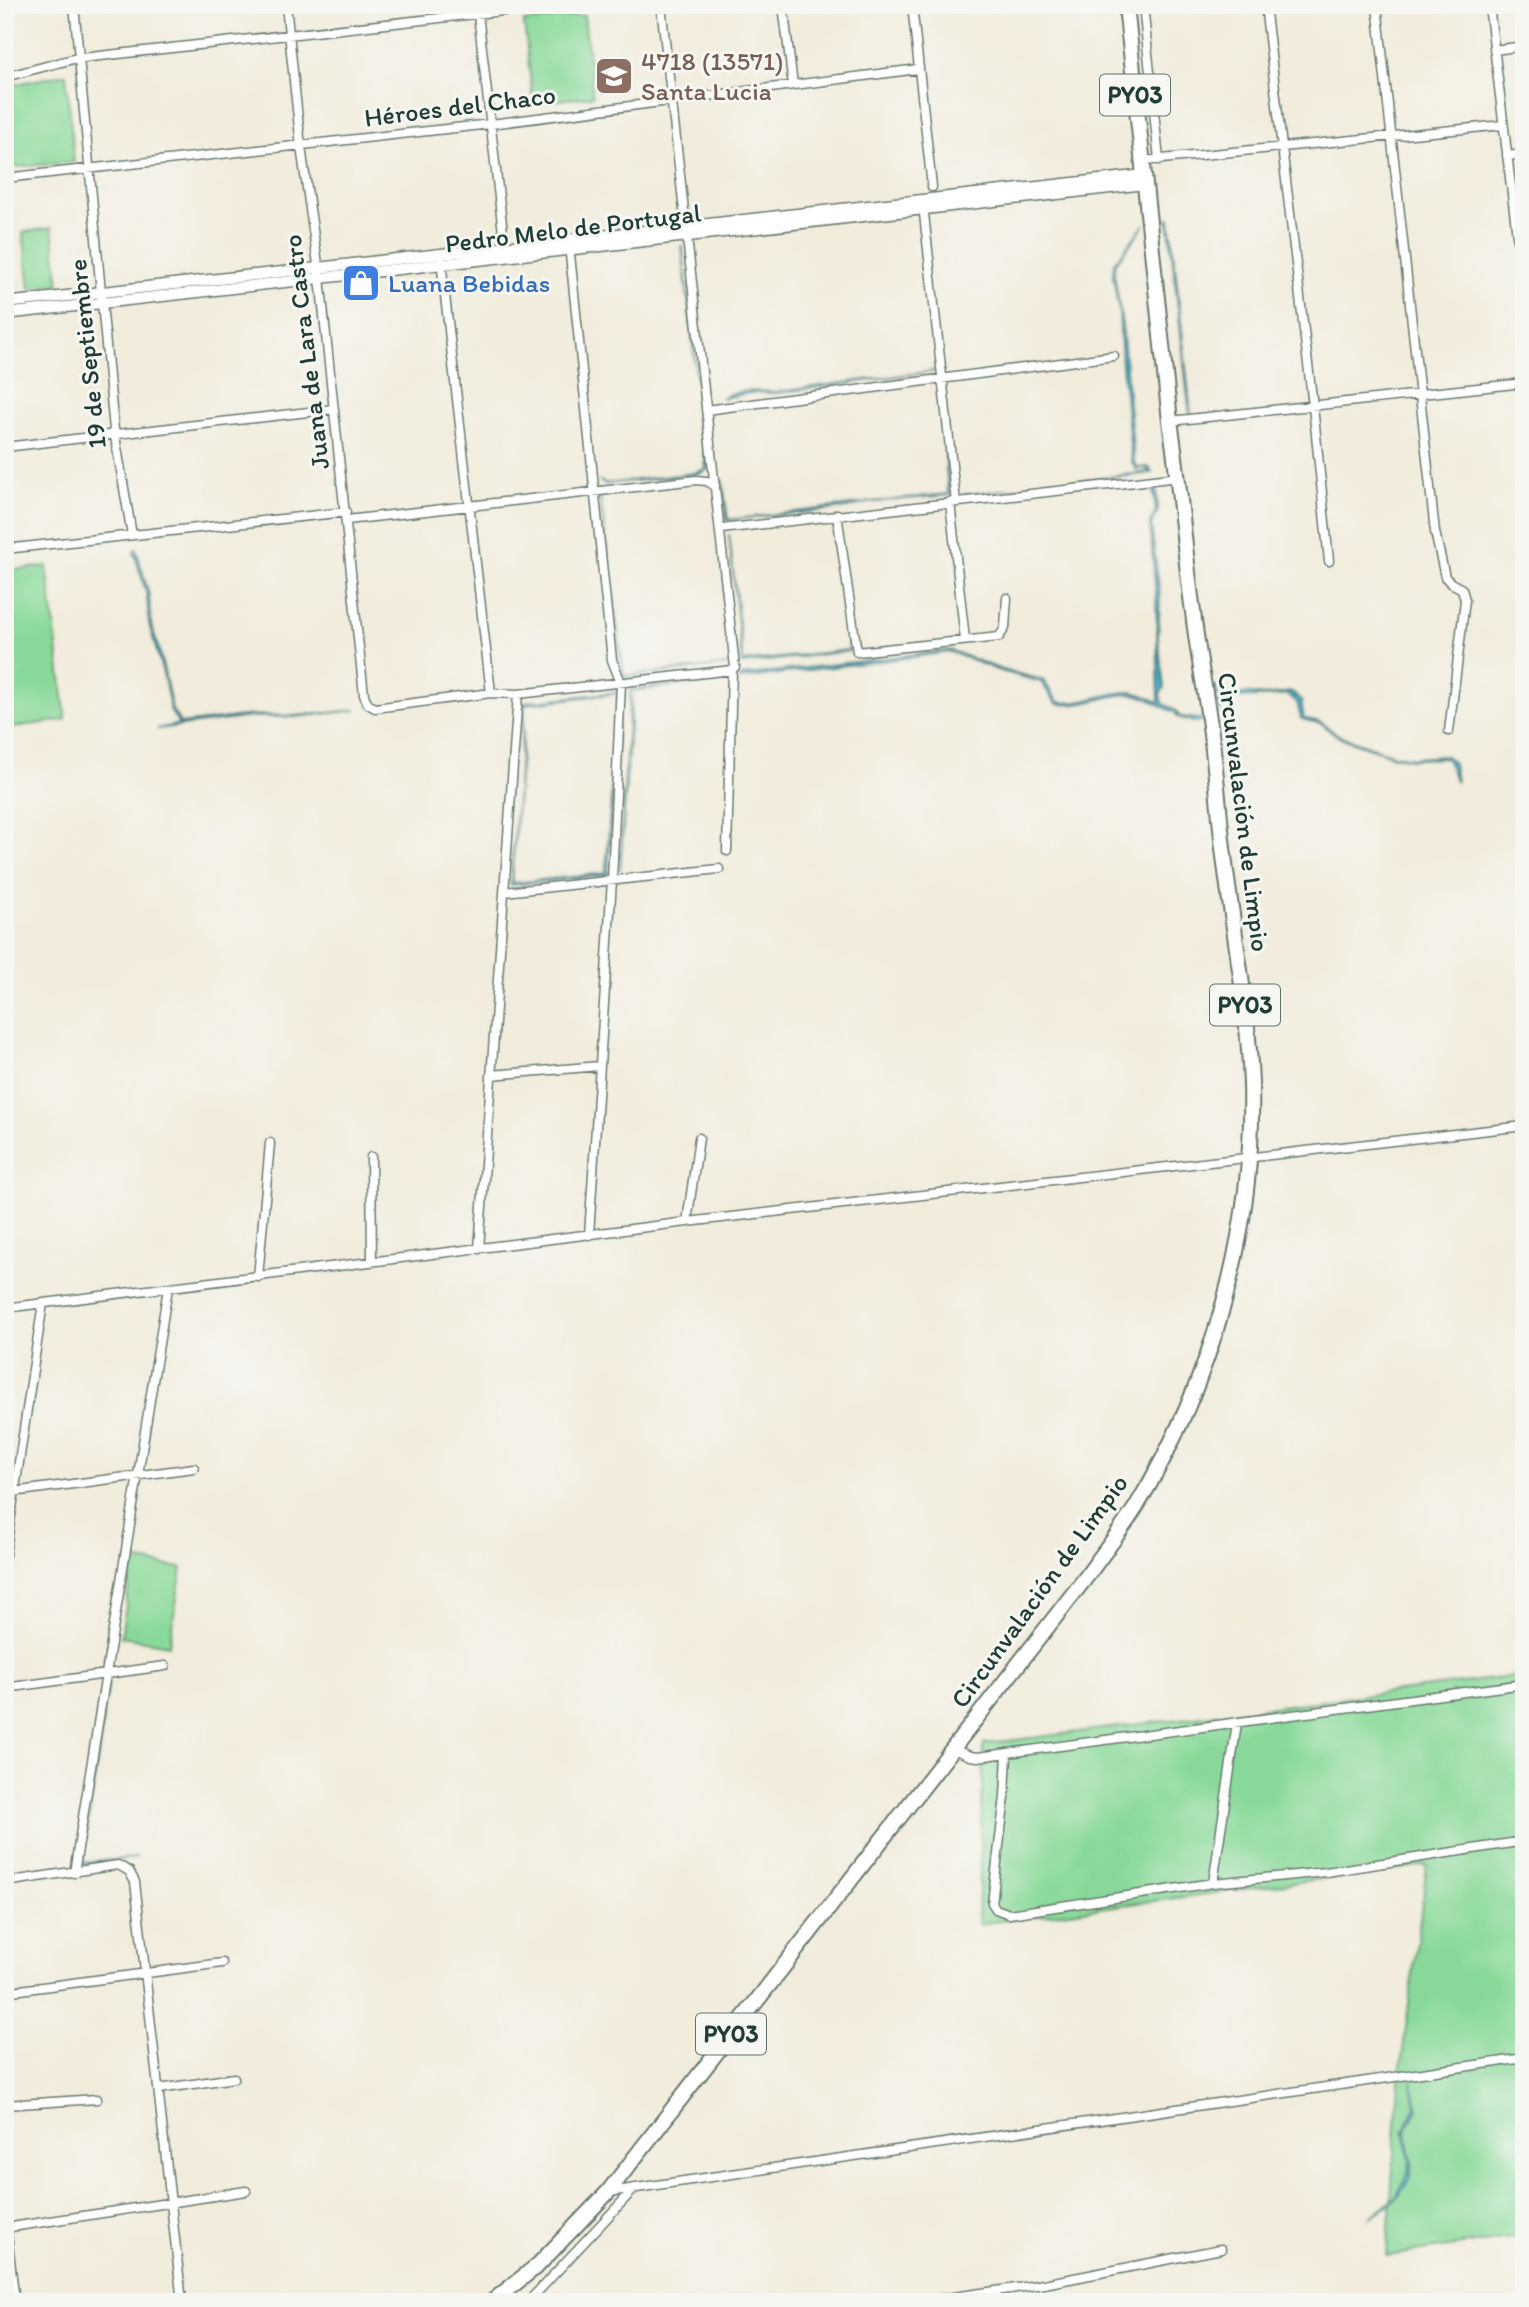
<svg xmlns="http://www.w3.org/2000/svg" width="1529" height="2307" viewBox="0 0 1529 2307" font-family="Itim,sans-serif">
	<rect width="100%" height="100%" fill="#f6f6f2"/>
	<filter id="ink" filterUnits="userSpaceOnUse"><feTurbulence type="fractalNoise" baseFrequency=".0143" numOctaves="2"/><feDisplacementMap in="SourceGraphic" scale="14" xChannelSelector="R" yChannelSelector="G"/><feConvolveMatrix kernelMatrix="1 2 1 2 8 2 1 2 1" color-interpolation-filters="sRGB"/></filter>
	<filter id="wash" filterUnits="userSpaceOnUse"><feTurbulence type="fractalNoise" baseFrequency=".00686" numOctaves="4" result="noise"/><feDisplacementMap in="SourceGraphic" scale="28" xChannelSelector="R" yChannelSelector="G"/><feGaussianBlur stdDeviation="1.57" result="paint"/><feColorMatrix in="noise" values="0 0 0 0 0 0 0 0 0 0 0 0 0 0 0 0 0 1.4 0 .05"/><feComposite in="paint" operator="in"/></filter>
	<g filter="url(#wash)">
		<rect width="100%" height="100%" fill="#f1ecdb"/>
		<path fill="#88d999" stroke="#548b66" stroke-width="2" d="M584 15 593 96 533 103 524 22Z
			M66 74 74 162 5 168V86Z
			M52 228 59 285 30 288 23 232Z
			M47 566 66 720 5 728V571Z
			M133 1560 182 1568 169 1645 121 1637Z
			M1524 1675V2236L1387 2256 1399 2081 1427 1865 978 1924 984 1744Z"/>
		<path fill="#53b8d1" stroke="#397a82" stroke-width="2" fill-rule="evenodd" d="M1168 218H1170L1191 415H1190Z
			M1145 224 1115 264 1114 274 1122 324 1134 461 1138 468 1149 467 1152 473 961 495 1149 472 1146 468 1136 469 1132 463 1122 365 1119 311 1113 276 1114 263Z
			M682 244 708 469 699 474 604 484 599 480 606 484 694 473 706 469Z
			M935 371 777 393 756 392 721 398C737 389 759 391 777 392Z
			M944 436 950 495 870 502 847 508 727 520 722 478 728 520C802 512 875 501 948 494Z
			M1156 488 1158 510 1151 524 1160 597 1158 636 1164 688 1160 694C1163 711 1167 702 1175 710 1177 712 1178 715 1181 717L1208 720 1193 722 1177 717 1175 712C1160 707 1146 694 1129 694 1104 695 1081 709 1056 703L1041 682 997 670 951 652 740 679 739 676 950 650 999 669 1043 680 1058 702C1083 706 1107 691 1132 692 1142 693 1151 698 1159 702L1156 595 1150 524 1156 511 1153 489Z
			M600 498 624 676 729 665 623 677Z
			M833 522 850 651 742 664 729 534 743 662 849 650Z
			M136 549 149 595 151 624 160 653 172 710 181 724 251 715 295 716 357 710 295 717H252L157 729 179 724 171 712 164 677 149 624 147 595 134 552Z
			M726 679 632 691 620 870 630 690Z
			M1216 685 1233 697 1246 693 1264 696 1291 692 1301 700 1304 719C1328 721 1323 727 1340 736L1394 755 1413 758 1446 756 1453 762 1456 783 1447 758 1413 759 1394 756 1339 737 1322 724 1301 719 1297 702 1287 694C1268 698 1249 697 1230 698L1219 689 1217 691 1222 706 1219 712 1217 710 1219 701 1214 690Z
			M619 692 608 875 511 885 524 702ZM618 693 606 873 513 883 511 877 525 704Z
			M108 1684 83 1862 137 1858 81 1864Z
			M1411 2081 1418 2109 1406 2129 1412 2162 1410 2177 1398 2198 1369 2219 1396 2197 1407 2175 1410 2161 1404 2131 1416 2106Z"/>
	</g>
	<g filter="url(#ink)">
		<g fill="none" stroke-linecap="round" stroke-linejoin="round">
			<defs>
				<path id="minor" d="M74 5 114 430 132 535
					M286 5 301 147 320 278 364 695 368 704 375 708 491 693 518 694 732 670 735 667 661 5
					M477 5 505 250
					M783 5 793 85
					M912 5 932 187
					M1143 5 1159 160
					M1265 5 1313 406 1329 561
					M1377 5 1435 532 1445 577 1451 583 1462 589 1465 600 1449 731
					M1489 5 1524 293
					M1494 50 1524 46
					M5 77 73 59 556 5
					M1507 156 1524 154
					M1142 161 1503 125
					M5 178 491 124 918 69
					M923 205 956 502
					M569 245 612 660 621 683 612 880 589 1235
					M441 261 491 693
					M706 410 1114 356
					M1170 421 1524 383
					M5 447 334 409
					M950 502 965 640
					M837 514 857 652 999 637 1005 628 1007 598
					M347 520 696 480 707 481 715 486
					M721 529 1179 477
					M5 549 346 512
					M727 851 732 670
					M504 892 719 869
					M491 1075 600 1066
					M371 1157 372 1262
					M687 1222 699 1138
					M479 1249 518 694
					M258 1277 270 1143
					M5 1308 687 1222 1524 1126
					M5 1493 194 1468
					M5 1555 43 1303
					M5 1688 165 1666
					M953 1749 970 1756 978 1757 1524 1684
					M1007 1753 1005 1797 992 1903 996 1909 1009 1914 1213 1883 1326 1872 1524 1841
					M74 1873 168 1288
					M5 1882 118 1865 129 1871 135 1882 182 2302
					M1213 1883 1237 1723
					M5 1992 222 1963
					M159 2089 234 2078
					M5 2105 97 2099
					M609 2192 1524 2058
					M5 2217 15 2302
					M5 2228 246 2191
					M528 2302 635 2188
					M919 2302 1044 2284 1221 2249"/>
				<path id="tertiary" d="M5 303 1144 175
					M5 314 1145 184"/>
				<path id="trunk" d="M492 2302 538 2265 608 2192 1087 1576C1103 1553 1121 1531 1136 1507 1212 1382 1255 1231 1251 1084 1248 1001 1231 921 1222 839 1218 799 1215 759 1209 719 1204 684 1197 648 1193 612 1184 548 1180 485 1170 421L1126 5"/>
			</defs>
			<use href="#minor" stroke="#687a6e" stroke-width="11"/>
			<use href="#tertiary" stroke="#687a6e" stroke-width="13"/>
			<use href="#trunk" stroke="#687a6e" stroke-width="18"/>
			<use href="#minor" stroke="#fff" stroke-width="8"/>
			<use href="#tertiary" stroke="#fff" stroke-width="10"/>
			<use href="#trunk" stroke="#fff" stroke-width="14"/>
		</g>
	</g>
	<defs>
		<symbol id="school-square" viewBox="-11 -11 22 22"><rect x="-9" y="-9" width="18" height="18" rx="4" fill="#8d6e63" stroke="#f6f6f2"/><path d="M0-5L7-2L0 1L-7-2ZM-4 1L0 2.5L4 1V4Q0 6-4 4Z" fill="#fff"/></symbol>
		<symbol id="shop-square" viewBox="-11 -11 22 22"><rect x="-9" y="-9" width="18" height="18" rx="4" fill="#3f7fe0" stroke="#f6f6f2"/><path d="M-5-2.5h2.3a2.7 3.5 0 0 1 5.4 0H5L5.5 6h-11ZM-1.5-2.5h3a1.5 2.3 0 0 0-3 0Z" fill="#fff"/></symbol>
	</defs>
	<g fill-rule="evenodd">
		<use href="#school-square" x="592" y="54" width="44" height="44"/>
		<use href="#shop-square" x="339" y="261" width="44" height="44"/>
	</g>
	<g text-anchor="middle" stroke-width="6" stroke-linejoin="round" paint-order="stroke">
		<g fill="#f6f6f2" stroke="#60746d" stroke-width="2">
			<rect x="1100" y="74.5" width="70" height="41" rx="5"/>
			<rect x="1210" y="984.5" width="70" height="41" rx="5"/>
			<rect x="696" y="2013.5" width="70" height="41" rx="5"/>
		</g>
		<g font-size="24" font-weight="bold" fill="#1f3d34">
			<text x="1135" y="103">PY03</text>
			<text x="1245" y="1013">PY03</text>
			<text x="731" y="2042">PY03</text>
		</g>
		<g font-size="26" fill="#785e54" stroke="#f6f6f2" text-anchor="start">
			<text x="641" y="70">4718 (13571)<tspan x="641" dy="30">Santa Lucia</tspan></text>
		</g>
		<g font-size="26" fill="#1f3d34" stroke="#f6f6f2">
			<text transform="translate(460 106) rotate(-7)" y="9">Héroes del Chaco</text>
			<text transform="translate(573 228) rotate(-7)" y="9">Pedro Melo de Portugal</text>
			<text transform="translate(306 352) rotate(-97)" y="9">Juana de Lara Castro</text>
			<text transform="translate(87 354) rotate(-96)" y="9">19 de Septiembre</text>
			<text transform="translate(1244 812) rotate(83)" y="9">Circunvalación de Limpio</text>
			<text transform="translate(1039 1591) rotate(-54)" y="9">Circunvalación de Limpio</text>
		</g>
		<g font-size="26" fill="#366cbe" stroke="#f6f6f2" text-anchor="start">
			<text x="388" y="292">Luana Bebidas</text>
		</g>
	</g>
	<rect width="1529" height="2307" fill="none" stroke="#f6f6f2" stroke-width="28"/>
</svg>
